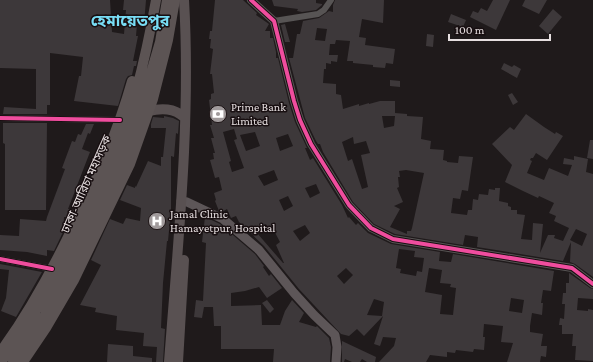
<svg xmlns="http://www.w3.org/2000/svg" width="593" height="362" viewBox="0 0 593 362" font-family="'Crimson Pro','Noto Sans Bengali',serif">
	<rect width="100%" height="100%" fill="#1f1a1b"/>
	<path fill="#3d383a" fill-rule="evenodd" d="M0 0H110L112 32 124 34 126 10H123L124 0H146L144 24H137L136 36H138L133 61H137L136 66H134L132 75 128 76 126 79 118 106 74 101 79 76H81L83 57 50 53V105H47V114H3L4 107 36 109V69L0 68Z
		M215 0H243L257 13 256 15 269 24 265 31H270V38H273L276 52V58H278L289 103 295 122 307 148H305L310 160 313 158 342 205 348 218 349 217 356 225 358 223 368 233 391 244 440 252 439 261 451 262 453 254 554 271 551 291 543 290 541 303H543L542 315 532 313 530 326V332L543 334 541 346H547L546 357 541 356 540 362H507L513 343 501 342 503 326 484 324 483 337H485L484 350 474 349 473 352 456 350 455 353 447 352V357L430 355 426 362H379L394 346 396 338 383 337 380 346 374 344 383 316 364 336 357 329 349 336 341 334 299 289 264 246 239 222 236 216 231 218 227 209 222 212 219 211 215 201 216 200 214 193 222 190 219 177 215 178 210 160 214 159 213 153H215L211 138H214L210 125H212L209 100 211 99V94L214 93 212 74H210L213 49 210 48 211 39H209L210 31H212ZM234 129 237 139 234 140 244 168 232 172 229 162 231 161 223 132ZM255 132 260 146 246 151 240 135ZM288 134 293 146 280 151 276 138ZM274 170 278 180 264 186 258 176ZM316 184 320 193 310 198 305 188ZM288 196 293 206 284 211 279 200ZM266 224 268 229 272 227 280 242 276 245 284 263H283L257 233ZM305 225 310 233 300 241 293 231ZM399 249 415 251 414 257 424 258 422 272 417 271 416 276 400 273 401 269 396 268ZM346 268 353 275 344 284 337 276ZM429 268 442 270 440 283 451 284 450 287 456 288 453 315 440 314 442 295 425 292ZM511 298 524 300 522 313 509 311ZM374 299 384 302 382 316 367 315Z
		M272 0H316V3L322 4V5L316 10 302 12 297 11 298 9 274 6Z
		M335 0H384L383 23 362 19 359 37 366 38 365 45 395 49 393 64 386 63 385 68 373 67V65L353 63V61H347L350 41 336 40 335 44H330L329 55H338L337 62 331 61V64L326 63V69H324L323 83 336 84V94L341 95 343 109 359 104V106L369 103V104L380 101H395V113L407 114V116L423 117 421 139 431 141 430 149 444 150 443 160 447 161V162L458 163 459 156 473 157 468 191 462 190 460 199 453 198 451 213 467 215 468 210H472L473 199 478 200 479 194 488 195 489 189 495 190V188H500L499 201 508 203V206L511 207V210H517V214L525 215 521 239 532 240 533 223 543 224 540 253 548 235H555L554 238 563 241 569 228 554 221 556 216 549 213 554 203 539 196 538 198 523 191 505 182 512 165 492 144 510 127 514 130 526 114 544 127 555 134 556 132 563 136 547 160 536 153 533 158H531L530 160 532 161 527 173 544 180 549 168 568 176 572 165 563 164 564 158 574 160V156L588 159 586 172 593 174V277L575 264 570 262 571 242 563 261 477 247 478 237 465 235 463 245 395 234 374 224 353 202 323 152 320 144H318L316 141 305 118 289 58H293L297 34H300L303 21 319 18 329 11 333 12V5ZM317 28 327 29 325 41 315 40ZM382 116H395L394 126 384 128ZM353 137 354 144 366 141 370 153 361 155 368 187 362 189 352 159 348 161 342 142ZM406 170 424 173 412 228 411 231H407V234L390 227 400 209 394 206 403 202 397 188 399 187 398 177H400L399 171ZM576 229 587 234 582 246 570 240Z
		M493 0H510L496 30 470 17 473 11 478 13 481 8 487 11Z
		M525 0H547L539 14 522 6Z
		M553 9 562 17 548 34 539 26Z
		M451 14 466 20 463 27 448 22Z
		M285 24 290 42H285L281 25Z
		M427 34 434 35 433 47 426 46Z
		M504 63 512 67 514 65 521 69 517 78 501 69Z
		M390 80 400 81V87L390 86Z
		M512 93 518 102 513 105 508 95Z
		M164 116 173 118 179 121 178 134 176 133 174 157 171 156V220H170L168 241H167L163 283 161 328 165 329 163 362H156L157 347 143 346 144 333 116 330 117 316 95 312 96 308 80 305 101 265 91 260 110 219 123 224 126 218 140 221 141 208 120 200 127 185 135 188V186L136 187 148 161 161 166V157H163L166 128H151V124L153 117 164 118Z
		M3 123H47L46 210H5V144L3 143Z
		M86 124H94L90 134 88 133 82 149 90 152 68 209 74 210 71 217H64L63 232 54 251 47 250V256L27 252 0 250V235L19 236 20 219 46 221 47 217 65 169 62 168 72 141 75 142 78 134 81 135Z
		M590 140H593V159L587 158Z
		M205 217 220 224 255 254 264 266 263 267 269 276 271 274 282 288 267 298 259 287 245 291 231 293V306L261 305 262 325H280L285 311 292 300 304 313 299 322 316 327 317 326 329 338 331 347 330 362H273L274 349H221V326H214L213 307H204L202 318 194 317 196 300 203 301 206 243 202 242Z
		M0 264 42 272 16 317 1 311 6 298 9 270 0 269Z
		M569 273 590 288 593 289V299L578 298 577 310 588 311V309L593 310V361L575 360 576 346H572L573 334H562V325H559L560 318 564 319 565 304H562L563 293H566V283H569Z
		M267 300 274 309 270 313 262 303Z
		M342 341 376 357 375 362H367L362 359 360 362H352L345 359 344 362H342Z
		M108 344 133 346V356L152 358V362H107Z"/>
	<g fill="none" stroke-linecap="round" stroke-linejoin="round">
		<path stroke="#575454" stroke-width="6" d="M274 21 318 14 324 10 331 0
			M0 118 120 120
			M0 259 52 269"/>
		<path stroke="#575454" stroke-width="8" d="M251 0 274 21 294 101 300 120 311 144 349 205 371 228 393 239 572 268 593 284"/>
		<path stroke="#5d5658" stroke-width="9" d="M181 201 187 202 223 219 259 250 294 293 314 315 335 335 337 347 336 362"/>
		<path stroke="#595152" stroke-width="10" d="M148 111C162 108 174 108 184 117
			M169 362C178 243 191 119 184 0
			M178 362 184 260"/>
		<path stroke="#5c5454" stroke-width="10" d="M1 351C28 314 50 274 70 233 95 184 117 134 132 81
			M1 362C27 328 48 292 68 254 83 225 98 196 111 167 133 113 146 57 156 0
			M13 362 45 315 63 282 116 175 141 107 160 42 167 0
			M23 362 46 328 74 280 130 164 153 99 168 40 175 0"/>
		<defs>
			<path id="cycleway" d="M251 0 274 21 294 101 300 120 311 144 349 205 371 228 393 239 572 268 593 284
				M0 118 120 120
				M0 259 52 269"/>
		</defs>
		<use href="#cycleway" stroke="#180f11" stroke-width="6"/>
		<use href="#cycleway" stroke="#ef4d9e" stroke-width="4"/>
	</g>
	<defs>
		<symbol id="bank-disc" viewBox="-11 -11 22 22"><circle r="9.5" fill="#a09a9b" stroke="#180f11"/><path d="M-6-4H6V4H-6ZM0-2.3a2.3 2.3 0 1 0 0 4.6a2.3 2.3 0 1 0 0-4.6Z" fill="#fff"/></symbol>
		<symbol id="hospital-disc" viewBox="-11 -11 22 22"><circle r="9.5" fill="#a09a9b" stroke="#180f11"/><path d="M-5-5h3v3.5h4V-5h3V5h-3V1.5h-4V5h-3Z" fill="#fff"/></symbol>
	</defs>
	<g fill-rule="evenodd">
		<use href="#bank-disc" x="208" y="104" width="20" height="20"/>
		<use href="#hospital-disc" x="147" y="211" width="20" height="20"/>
	</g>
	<g text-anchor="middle" stroke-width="3" stroke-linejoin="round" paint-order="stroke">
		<g font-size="12" fill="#e6dfe0" stroke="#180f11" text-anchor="start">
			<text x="231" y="111">Prime Bank<tspan x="231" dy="14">Limited</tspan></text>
			<text x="170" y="218">Jamal Clinic<tspan x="170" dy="14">Hamayetpur, Hospital</tspan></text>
		</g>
		<g font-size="12" fill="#e6dfe0" stroke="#180f11">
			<text transform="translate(86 184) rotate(-66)" y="4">ঢাকা-আরিচা মহাসড়ক</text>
		</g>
		<g font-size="16" font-weight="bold" fill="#78ddf5" stroke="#180f11">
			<text x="130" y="26">হেমায়েতপুর</text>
		</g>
	</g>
	<path d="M449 34v6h101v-6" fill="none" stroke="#e6dfe0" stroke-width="2"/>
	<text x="455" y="34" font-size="12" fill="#e6dfe0" stroke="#180f11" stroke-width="3" paint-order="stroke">100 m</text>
</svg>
